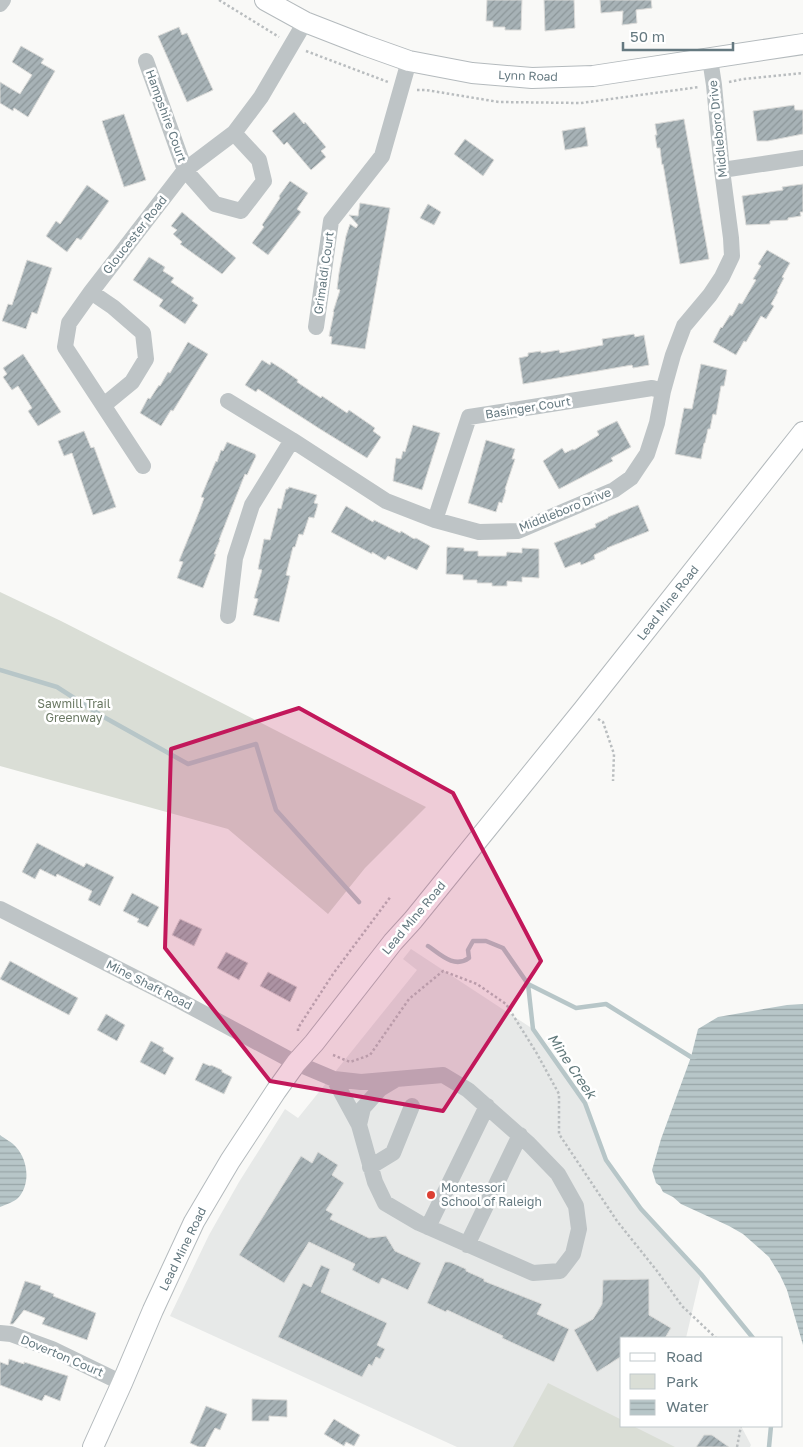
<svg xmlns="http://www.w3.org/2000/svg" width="803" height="1447" viewBox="0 0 803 1447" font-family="'Golos Text',sans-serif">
	<defs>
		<pattern id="water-rules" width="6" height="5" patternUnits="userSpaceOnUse" patternTransform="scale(1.25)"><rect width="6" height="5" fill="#b7c6c8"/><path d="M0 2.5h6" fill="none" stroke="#98a6a8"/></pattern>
		<pattern id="building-hatch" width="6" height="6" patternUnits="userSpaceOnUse" patternTransform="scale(1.25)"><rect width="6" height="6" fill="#a7b2b6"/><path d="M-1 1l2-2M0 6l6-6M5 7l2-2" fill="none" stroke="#8c9699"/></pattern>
	</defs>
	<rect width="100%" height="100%" fill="#f9f9f7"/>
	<path fill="#e7e9e8" d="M411 949 533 1029 585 1103 606 1160 641 1209 701 1274 686 1338H622V1426H741L751 1445 750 1447H457L170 1316 209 1235 239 1182 285 1109 298 1118 417 970 403 959Z"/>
	<path fill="#daded6" d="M0 592 61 621 426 807 365 868 328 914 228 829 0 766Z
		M548 1383 622 1420V1426H633L675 1447H513Z"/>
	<path fill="url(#water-rules)" d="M803 1004V1345L787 1290 780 1275 769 1257 743 1234 729 1226 681 1204 673 1197 663 1192 660 1186 656 1183 652 1170 661 1139 691 1057 698 1029 718 1017 787 1005Z
		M0 1135C5 1139 12 1142 16 1147 28 1160 31 1184 18 1198 14 1202 5 1205 0 1207Z"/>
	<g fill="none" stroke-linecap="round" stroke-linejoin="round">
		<path stroke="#b7c6c8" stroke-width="4.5" d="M0 670 57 687 102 716 188 764 256 744 276 810 359 902
			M428 946C440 954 454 969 469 958L468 950 473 941H486L503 948 528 984 533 1029 585 1103 606 1160 641 1209 701 1274 753 1338
			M528 984 576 1008 606 1004 691 1057H695
			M769 1447 771 1426"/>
	</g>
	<path fill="url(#building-hatch)" stroke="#dbdbd9" d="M487 0H522L521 30H505V27H493V21H486Z
		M544 0H574L575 28 545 31Z
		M600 0H651L652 8 636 10 637 23 622 25 623 11 601 13Z
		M179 27 182 35 187 33 213 90 187 102 158 36Z
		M21 46 44 59 41 63 55 71 28 117 14 108 13 111 0 103V82L20 94 32 75 12 62Z
		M794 105 795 110H803V134L768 141H757L753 111Z
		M294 112 304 124 305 122 326 147 321 151 326 157 311 170 287 142 284 145 272 131Z
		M124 114 146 180 124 187 102 121Z
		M684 119 709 259 680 264 663 164 662 165 660 148H657L655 135H657L655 124Z
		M585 127 588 146 565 150 562 131Z
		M465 139 494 160 483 176 454 154Z
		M290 181 308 193 297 209 301 212 268 255 252 243 264 227 262 225 280 198 279 196Z
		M803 184V212H800L801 216 788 218V220L770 221V224L746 225 742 196 783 190 782 187Z
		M87 185 109 201 81 240 77 238 67 252 46 236 56 221 60 224Z
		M360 203 390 208 365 349 331 344 332 337 329 336 334 312H333L340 290 337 289 339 273 346 236 350 224 356 228 358 225 349 215 358 216Z
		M428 204 441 212 434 225 420 218Z
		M182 212 236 258 222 274 180 244 182 242 173 234 177 230 171 226Z
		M767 250 790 263 782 277 784 278 777 291 778 292 771 304 774 306 766 319 761 316 746 342 744 341 736 355 713 342 721 327 722 328 730 315 732 316 739 303 742 304 756 280 753 279 761 266 758 264Z
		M149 257 165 267 163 271 174 278 171 282 194 298 192 301 198 305 185 324 159 306 163 300 133 280Z
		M27 260 52 268 37 314 32 312 26 329 2 321 8 304 12 305Z
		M634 334 635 337 644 335 649 365 633 368 632 365 523 384 519 358 528 356V353L541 351V353L559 350 560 353 603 345 602 339Z
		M188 342 208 354 173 411 171 410 161 426 140 413 148 398 150 399 159 385 160 386 168 372 170 373Z
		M23 354 61 412 38 426 28 411 32 408 18 386 12 390 3 377 7 374 3 368Z
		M262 360 270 365 271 362 282 369 298 380 297 382 321 398 322 396 347 413 349 410 375 428 373 431 381 437 367 458 320 429 258 389 256 392 245 385Z
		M701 364 727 370 724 386H721L716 415 713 414 710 429H708L705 443H704L701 459 675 454 684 408 692 409Z
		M617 421 631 447 611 458 613 461 559 489 543 461 562 448 565 453 573 449 574 450 599 435 597 431Z
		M413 425 440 433 422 490 393 481 396 458 401 459 403 451 405 452Z
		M84 431 91 448 94 447 116 507 93 515 72 453 64 456 58 441Z
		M486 440 515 449 512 459H515L505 489 506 490 502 503 499 502 496 512 468 503Z
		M227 442 255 454 256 456 247 475 245 474 219 540H220L214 554H216L203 588 177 578 183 562 179 561 199 512 204 498 201 497 216 461 217 462 221 450 223 451Z
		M289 487 317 495 314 503 318 504 314 518 309 517 303 535 299 534 295 547H293L286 575 290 576 279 622 253 615 258 599 254 598 262 570 258 569 264 539 270 540 278 508 281 509 286 489H288Z
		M638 505 649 531 607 548V549L594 555 595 559 581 565 580 562 565 568 554 543 596 527 595 524 608 518V517Z
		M346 506 373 522 374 520 400 533 401 531 414 539 416 538 430 546 417 570 388 556 385 560 372 552V554L331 532Z
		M447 547 464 548V551H478V556H506L507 552 522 553V548L539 549V578L522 577V582L507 581V586H492V583H477V580H463V575L446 574Z
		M37 843 84 867 86 863 114 877 100 906 88 900 92 891 57 874 56 877 40 869 35 879 22 872Z
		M132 893 159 907 148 927 137 922 139 919 123 911Z
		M180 919 202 929 194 946 172 935Z
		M226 952 248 963 239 980 217 968Z
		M10 961 78 998 69 1015 0 979Z
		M268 972 297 987 290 1002 260 986Z
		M106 1014 125 1025 117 1041 97 1030Z
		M151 1041 164 1048 163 1051 174 1058 165 1075 140 1062Z
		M203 1063 210 1066 211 1065 222 1070V1072L232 1077 224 1094 195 1080Z
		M318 1152 338 1165 332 1175 344 1183 326 1210 333 1214 330 1219 369 1238 386 1236 395 1251 421 1263 408 1290 382 1278 379 1284 352 1270 355 1264 309 1242 284 1283 239 1255 301 1156 312 1163Z
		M445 1262H450L466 1269V1271L484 1279V1281L542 1304 537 1314 569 1329 554 1362 502 1338 503 1336 447 1310 446 1312 427 1303Z
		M321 1265 330 1269 321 1292 387 1323 377 1345 385 1349 380 1359 376 1357 372 1366 369 1364 362 1377 278 1337 303 1283 311 1287Z
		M649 1279V1315L671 1328 665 1338H622V1356L597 1372 574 1330 593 1319 602 1304 603 1280Z
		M25 1281 41 1286 40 1289 54 1294 53 1296 96 1313 87 1340 42 1324 45 1318 24 1310 13 1324H10Z
		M9 1359 24 1364V1362L68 1376 60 1401 45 1395 42 1401 0 1385V1362L8 1365Z
		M252 1399 287 1400V1417L269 1416V1421H252Z
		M206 1406 227 1414 220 1430 215 1428 205 1447H199L190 1443Z
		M334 1419 360 1435 354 1446 346 1442 344 1446 324 1434Z
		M704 1435H712L729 1447H696Z"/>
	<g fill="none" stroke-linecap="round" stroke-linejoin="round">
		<defs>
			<path id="major" d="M265 0 305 22 364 45 409 61 472 73 532 78 593 76 803 44
				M93 1447 122 1383 153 1310 194 1222 230 1161 276 1091 296 1063 314 1043 393 942 413 920 583 710 803 432"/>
		</defs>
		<use href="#major" stroke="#b4babd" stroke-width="22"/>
		<path stroke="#b9bdbf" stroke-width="2.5" stroke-dasharray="2.5 2.5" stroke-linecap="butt" d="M219 0 279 37
			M306 51 388 82
			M729 82 743 79 803 73
			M417 90H426L499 102 581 103 699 87
			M598 719 603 722 614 754 613 781
			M298 1031V1028L333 974 391 896
			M333 1055 350 1062 370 1055 409 999 443 971 477 984 506 1004 536 1052 559 1094V1134L617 1221 657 1271 682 1306 716 1338
			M737 1447 741 1426"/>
		<path stroke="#bec4c6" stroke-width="16" d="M0 4 3 0
			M146 61 185 170 215 204 241 211 264 181 259 160 234 133
			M722 170 803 158
			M91 292 113 307 143 333 146 359 132 382 104 405
			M316 327 331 221 382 156 409 61
			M228 401 292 440
			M143 466 65 347 69 323 91 292 185 170 234 133 261 97 305 22
			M435 520 469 417 652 388 663 391
			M228 616 235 558 252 505 292 440 386 501 435 520 479 532 518 531 614 490 631 478 647 454 657 423 663 391 673 355 684 326 710 295 722 277 732 256 731 238 722 170 714 85 710 59
			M0 909 171 996 296 1063 334 1079 361 1082 443 1075 468 1090 529 1144 558 1174 576 1206 579 1229 573 1254 560 1271 533 1273 419 1223 385 1203 375 1182 359 1125 334 1079
			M359 1125 363 1108 380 1089 395 1080
			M370 1167 393 1153 412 1106
			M428 1227 487 1106
			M467 1245 520 1135
			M0 1333 11 1334 52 1349 122 1383"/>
		<use href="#major" stroke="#fff" stroke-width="20"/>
	</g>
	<path fill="#c2185b" fill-opacity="0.2" stroke="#c2185b" stroke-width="4" stroke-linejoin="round" d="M299 708 453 793 541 961 443 1111 270 1081 165 948 171 749Z"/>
	<circle fill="#dc4034" stroke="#fff" stroke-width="2" cx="431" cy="1195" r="5"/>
	<g text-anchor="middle" stroke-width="5" stroke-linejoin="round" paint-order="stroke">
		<g font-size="12" fill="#657980" stroke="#fff">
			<text transform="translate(528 76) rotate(2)" y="4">Lynn Road</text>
			<text transform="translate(166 116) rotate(70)" y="4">Hampshire Court</text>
			<text transform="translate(718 129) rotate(-96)" y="4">Middleboro Drive</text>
			<text transform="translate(135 235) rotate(-52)" y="4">Gloucester Road</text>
			<text transform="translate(324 273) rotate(-82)" y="4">Grimaldi Court</text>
			<text transform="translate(528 408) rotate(-9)" y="4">Basinger Court</text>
			<text transform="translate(565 510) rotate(-22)" y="4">Middleboro Drive</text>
			<text transform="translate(668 603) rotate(-52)" y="4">Lead Mine Road</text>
			<text transform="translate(414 918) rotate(-50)" y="4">Lead Mine Road</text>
			<text transform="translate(149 985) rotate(27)" y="4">Mine Shaft Road</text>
			<text transform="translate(183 1249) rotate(-64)" y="4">Lead Mine Road</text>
			<text transform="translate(62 1356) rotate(23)" y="4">Doverton Court</text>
		</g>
		<g font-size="12" fill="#6b7964" stroke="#fff">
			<text x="74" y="708">Sawmill Trail<tspan x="74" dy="14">Greenway</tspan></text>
		</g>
		<g font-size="12" fill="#657980" stroke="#fff" text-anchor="start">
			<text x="441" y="1192">Montessori<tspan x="441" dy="14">School of Raleigh</tspan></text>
		</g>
		<g font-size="14" font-style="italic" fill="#60787a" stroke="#fff">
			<text transform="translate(572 1066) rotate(56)" y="5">Mine Creek</text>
		</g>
	</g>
	<rect x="620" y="1337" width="162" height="90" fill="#ffffff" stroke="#c1c9cc"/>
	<rect x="630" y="1353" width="25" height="8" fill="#ffffff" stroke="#c1c9cc"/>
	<text x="666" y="1362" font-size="15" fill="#657980">Road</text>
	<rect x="630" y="1374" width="25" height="15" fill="#daded6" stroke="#c1c9cc"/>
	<text x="666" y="1387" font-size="15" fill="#657980">Park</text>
	<rect x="630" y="1400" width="25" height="15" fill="url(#water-rules)" stroke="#c1c9cc"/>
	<text x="666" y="1412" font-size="15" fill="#657980">Water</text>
	<path d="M623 42v8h110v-8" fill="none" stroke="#657980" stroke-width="2.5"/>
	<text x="630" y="42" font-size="15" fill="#657980" stroke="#ffffff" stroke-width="4" paint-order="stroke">50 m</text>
</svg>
